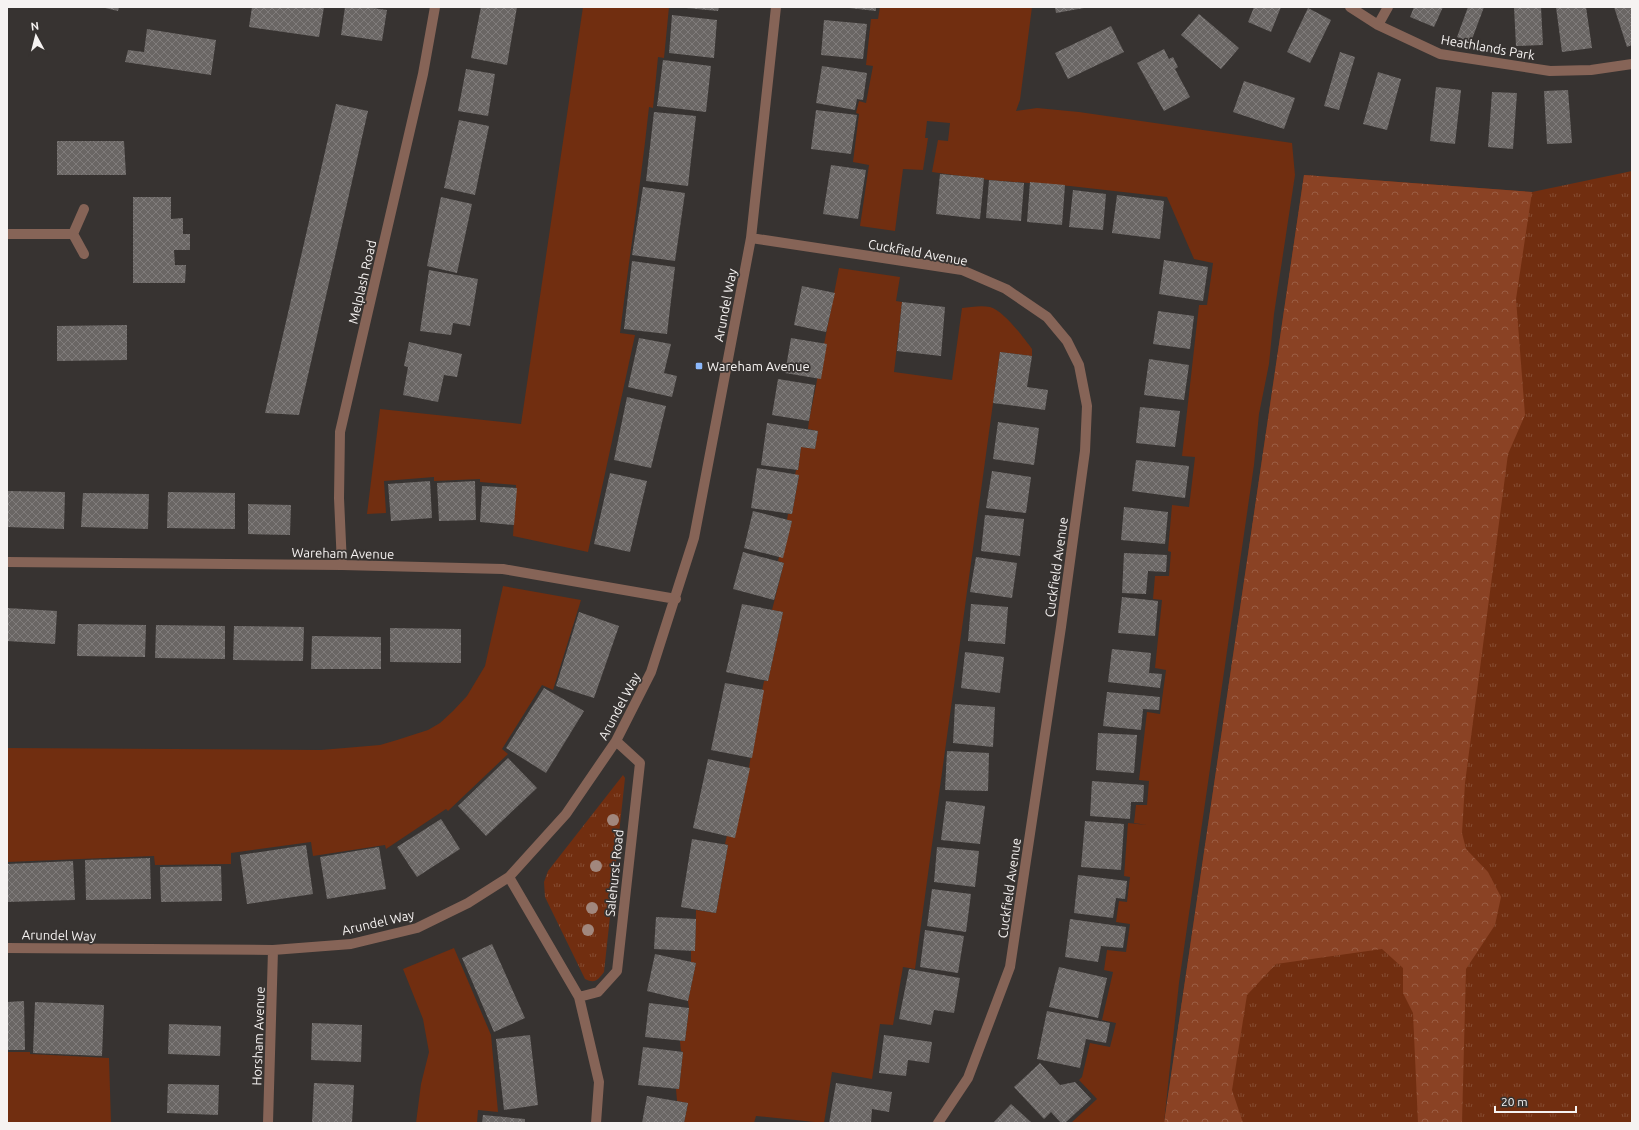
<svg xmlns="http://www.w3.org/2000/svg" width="1639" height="1130" viewBox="0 0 1639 1130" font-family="Ubuntu,sans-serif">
	<defs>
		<pattern id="grass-tufts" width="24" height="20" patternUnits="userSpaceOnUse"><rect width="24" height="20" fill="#712e10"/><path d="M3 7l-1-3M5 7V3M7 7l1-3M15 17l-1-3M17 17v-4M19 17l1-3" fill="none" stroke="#864d33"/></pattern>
		<pattern id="forest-crowns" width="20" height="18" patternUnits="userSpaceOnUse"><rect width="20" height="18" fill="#8a4224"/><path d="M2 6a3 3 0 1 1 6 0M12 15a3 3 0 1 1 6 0" fill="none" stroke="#9b5e44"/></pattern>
		<pattern id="building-cross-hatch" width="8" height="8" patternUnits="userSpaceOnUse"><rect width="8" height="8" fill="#6a6664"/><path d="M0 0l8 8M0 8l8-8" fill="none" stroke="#807c7b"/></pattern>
	</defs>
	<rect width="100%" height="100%" fill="#373331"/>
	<path fill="url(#grass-tufts)" d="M1632 171V1123H1164L1304 175 1532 192Z
		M623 775 625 778 604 972C598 980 595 984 585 979L545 897 544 882 548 871Z"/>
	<path fill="url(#forest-crowns)" d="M1304 175 1532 192 1516 299 1525 415 1508 454 1465 783 1462 833 1466 849 1488 872 1501 897 1495 925 1466 969 1462 1123H1418L1413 1013 1403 993V968L1382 949 1276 964 1247 995 1232 1090 1243 1123H1164Z"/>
	<path fill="#712e10" d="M583 7H669L664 58 658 57 653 108 649 107C641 183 629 258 620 333L635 335 588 552 513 536 516 485 480 482V479L434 481V477L384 481 386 513 367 514 380 409 521 424Z
		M880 7H1032L1020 100 1016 111 1037 108 1079 112 1292 143 1295 175 1274 314 1269 364 1259 414 1254 465 1179 983 1164 1123H1071L1097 1099 1079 1080 1082 1077 1090 1043 1110 1047 1116 1023 1102 1020 1113 972 1104 970 1107 950 1126 952 1130 924 1116 922 1119 901 1127 902 1130 877 1124 876 1128 823 1147 825 1134 823 1136 805H1147L1149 781 1139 780 1147 712 1160 714 1166 670 1155 668 1162 600 1153 599 1155 576H1169L1171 552 1168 551 1172 505 1189 507 1195 457 1182 456 1199 305H1207L1213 263 1194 259 1167 197 1070 186 989 180 932 172 938 140 948 141 950 123 927 121 925 138H928L923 170 903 169 895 231 860 226 869 165 853 162 859 114 856 113 859 101 866 103 873 66 866 65 871 19H878Z
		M839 268 900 277 896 301 902 302 894 372 952 380 962 308C971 307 981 305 990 307 1004 311 1023 337 1032 349V356L1000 352C972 558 943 763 915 969L903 967 893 1025 880 1024 872 1079 832 1072 824 1123 756 1116 754 1123H684L688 1103 677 1101 676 1089H679L683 1052 681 1051 680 1041H685L689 1008 688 1001 696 963 691 962V950L695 951 696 910 716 913 728 845 725 844 727 835 743 802 763 686 764 681H768L783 612 772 610 784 563 778 561 779 557 792 521 787 520 788 514H792L799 476 795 475 796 470H798L801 447 815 448 818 431 808 429 809 421Z
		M503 586 581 600 553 690 542 685 502 749 508 754 448 811 446 809 386 849 385 845 313 856 311 842 231 853V864L155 865 154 856 7 862V748L321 750 380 745 397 740 428 730 440 723 453 711 467 696 485 666Z
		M454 948 491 1035 498 1112 478 1110 477 1123H416L421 1084 429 1052 423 1019 403 969Z
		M7 1052H30V1054L109 1058 111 1123H7Z"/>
	<path fill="url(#building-cross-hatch)" d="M101 7H119L118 11Z
		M252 7H324L319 37 249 27Z
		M345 7H365L387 10 382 41 341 35Z
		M481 7H517L507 65 471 58Z
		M676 7H719L718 11Z
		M840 7H876V11Z
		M1055 7H1084V8L1056 13Z
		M1254 7H1281L1271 32 1248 22Z
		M1414 7H1443L1434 27 1410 17Z
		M1468 7H1484L1471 42 1457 37Z
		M1514 7H1541L1543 45 1516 46Z
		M1556 7H1586L1592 48 1562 52Z
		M1614 7H1632V45L1627 47Z
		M1308 8 1331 20 1310 63 1287 52Z
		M1199 14 1239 48 1221 69 1181 35Z
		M672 15 717 20 714 58 669 53Z
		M824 20 867 24 863 59 821 55Z
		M1111 26 1124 52 1068 79 1055 53Z
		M147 29 216 40 211 75 125 62 128 50 144 52Z
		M1164 49 1169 59 1173 57 1178 67 1175 69 1190 97 1164 111 1137 63Z
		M1340 52 1355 57 1339 110 1324 106Z
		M663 60 711 66 706 112 657 106Z
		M822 66 867 73 863 100 857 99 855 110 816 103Z
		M466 69 495 74 488 116 458 111Z
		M1378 72 1401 79 1387 130 1363 124Z
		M1244 81 1295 98 1284 129 1233 112Z
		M1436 87 1461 90 1455 144 1430 141Z
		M1568 90 1572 143 1547 144 1544 91Z
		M1492 92 1517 93 1513 149 1488 147Z
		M336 104 368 111 299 415 265 413Z
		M816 110 857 115 851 154 811 149Z
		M654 112 696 116 688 186 646 181Z
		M459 120 489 126 475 195 444 188Z
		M57 141H124L126 175H57Z
		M831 165 866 170 858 219 823 214Z
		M940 174 984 178 980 219 936 214Z
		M989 180 1024 183 1021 221 986 218Z
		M1030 182 1065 185 1062 225 1027 222Z
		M643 187 685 193 675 261 632 255Z
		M1073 190 1106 194 1103 230 1069 227Z
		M1117 195 1164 201 1160 239 1112 233Z
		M133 197H171V219L183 218V234H190V250H174L175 265H186L185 283H133Z
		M441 197 472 204 457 273 427 266Z
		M1164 260 1208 267 1203 301 1159 294Z
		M632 261 675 267 667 334 624 329Z
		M429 270 478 279 470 326 453 323 451 335 420 331Z
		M802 286 835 293 826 332 794 325Z
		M902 302 945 307 941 356 897 351Z
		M1158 311 1194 316 1190 349 1153 344Z
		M127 325V360L57 361V326Z
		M639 338 671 344 664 373 677 376 672 397 628 387Z
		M791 338 827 344 821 379 785 373Z
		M409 342 462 354 457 377 444 375 438 402 403 395 408 367 404 366Z
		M1000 352 1032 356 1027 387 1048 390 1045 410 993 403Z
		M1149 359 1189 365 1184 400 1144 395Z
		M778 379 815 385 809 421 772 415Z
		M627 397 666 406 651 468 614 460Z
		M1140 407 1180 411 1175 447 1136 443Z
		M998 422 1039 428 1034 465 993 459Z
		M767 423 818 431 815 449 801 447 798 470 761 465Z
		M1136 460 1189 466 1185 498 1132 491Z
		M757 468 799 475 792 514 751 508Z
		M992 471 1031 477 1026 513 986 508Z
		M610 473 647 481 630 552 594 544Z
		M430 481 432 518 391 521 388 484Z
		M475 481 476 520 439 521 437 483Z
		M482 486 517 488 514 525 480 522Z
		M7 491 65 492 64 529 7 527Z
		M168 492 235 493V529L167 528Z
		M83 493 149 494 148 529 81 527Z
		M248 504 291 505 290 535 248 534Z
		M1124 507 1168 512 1165 544 1121 540Z
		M753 511 792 521 783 558 744 548Z
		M985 515 1024 519 1020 556 981 551Z
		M743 552 784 563 774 600 733 589Z
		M1124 553 1167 555 1166 572 1148 571 1146 594 1122 593Z
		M976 557 1017 563 1012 598 970 592Z
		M1122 597 1158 601 1155 636 1118 633Z
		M742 604 783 612 768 681 726 672Z
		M971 604 1008 607 1005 644 968 641Z
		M7 608 57 611 55 644 7 641Z
		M579 612 619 626 594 698 556 686Z
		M78 624 146 625 145 657 77 656Z
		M156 625 225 626V659L155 658Z
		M234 626 304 627 303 661 233 660Z
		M390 628 461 629V663L390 662Z
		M312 636 381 637V669H311Z
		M1112 649 1151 653 1149 673 1162 674 1160 688 1108 682Z
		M965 652 1004 657 1000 693 961 688Z
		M725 683 764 690 752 758 711 750Z
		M544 688 584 711 546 773 506 748Z
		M1107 692 1160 697 1159 710 1143 709 1141 730 1103 726Z
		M955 704 995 707 993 747 953 743Z
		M1098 733 1137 735 1134 773 1096 770Z
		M947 751 989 753 988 791 945 790Z
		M508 758 537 788 486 836 458 806Z
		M708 759 750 768 735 838 693 828Z
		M1092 781 1144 785 1143 802H1131L1130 819 1090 816Z
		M946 801 985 806 980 844 941 840Z
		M441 819 460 849 417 877 397 847Z
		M1085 821 1124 824 1121 870 1081 867Z
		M692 839 728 845 716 913 681 907Z
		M306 845 313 894 247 904 240 855Z
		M379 847 386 889 327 899 320 857Z
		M937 847 979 851 975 887 934 882Z
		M150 858 151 899 86 900 85 860Z
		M73 861 75 900 7 902V864Z
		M221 866 222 901 161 902 160 867Z
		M1078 875 1127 881 1125 899 1116 898 1113 918 1074 913Z
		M932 889 971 894 966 932 927 926Z
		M656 917 696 919 695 951 654 949Z
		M1070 919 1126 927 1123 948 1101 946 1098 962 1065 957Z
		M925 930 964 936 958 973 920 967Z
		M492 944 525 1018 494 1032 462 958Z
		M655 954 696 963 688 1001 647 991Z
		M1059 967 1107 978 1098 1018 1049 1007Z
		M909 969 960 978 954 1013 934 1010 931 1025 899 1019Z
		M24 1001 25 1050H7V1002Z
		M35 1002 104 1005 102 1056 33 1053Z
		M649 1003 689 1008 685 1041 645 1037Z
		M1047 1011 1110 1023 1106 1043 1086 1039 1080 1068 1037 1059Z
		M312 1023 362 1025 361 1062 311 1060Z
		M169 1024 221 1026 220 1056 168 1054Z
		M530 1035 538 1105 504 1110 496 1039Z
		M884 1035 932 1042 929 1063 908 1060 906 1076 879 1073Z
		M643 1047 683 1052 679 1089 638 1085Z
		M1040 1063 1060 1085 1075 1082 1091 1099 1065 1123H1061L1051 1112 1044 1119 1014 1087Z
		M314 1083 354 1085 352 1123H312Z
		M836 1083 892 1092 889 1112 872 1109 871 1123H829Z
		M168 1084 219 1085 218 1115 167 1113Z
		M647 1096 688 1103 684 1123H642Z
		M1011 1104 1020 1112 1032 1123H993Z
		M483 1115 525 1119V1123H482Z"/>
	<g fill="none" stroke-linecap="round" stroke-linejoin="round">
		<path stroke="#866457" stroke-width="10" d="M1350 7 1378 25 1440 54 1550 71 1591 70 1632 64
			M1378 25 1388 7
			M7 234H73L84 209
			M73 234 84 254
			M751 238 962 270 1006 289 1047 317 1067 341 1079 365 1087 406 1085 451 1061 627 1010 967 968 1078 938 1123
			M7 562 342 565 503 569 676 599
			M342 565 339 498 340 432 423 74 435 7
			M509 877 579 997
			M7 948 273 950 351 944 417 928 468 903 509 877 566 814 616 741 651 672 694 538 751 238 776 7
			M268 1123 273 950
			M596 1123 599 1082 579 997 598 992 617 971 640 763 616 741"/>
	</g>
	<g fill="#a1877d">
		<circle cx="613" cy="820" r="6"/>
		<circle cx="596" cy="866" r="6"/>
		<circle cx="592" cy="908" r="6"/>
		<circle cx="588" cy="930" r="6"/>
	</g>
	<rect fill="#8cb9fc" stroke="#373331" stroke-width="1.5" x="695" y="362" width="8" height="8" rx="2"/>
	<g text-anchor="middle" stroke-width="3.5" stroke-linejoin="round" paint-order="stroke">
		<g font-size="13" fill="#f6f3f2" stroke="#373331">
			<text transform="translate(1488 47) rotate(10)" y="5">Heathlands Park</text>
			<text transform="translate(918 252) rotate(10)" y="5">Cuckfield Avenue</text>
			<text transform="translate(362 282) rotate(-77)" y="5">Melplash Road</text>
			<text transform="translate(725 305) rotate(-79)" y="5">Arundel Way</text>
			<text transform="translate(343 553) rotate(1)" y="5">Wareham Avenue</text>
			<text transform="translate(1056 567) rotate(-82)" y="5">Cuckfield Avenue</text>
			<text transform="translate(619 706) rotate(-62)" y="5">Arundel Way</text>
			<text transform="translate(614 873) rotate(-84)" y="5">Salehurst Road</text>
			<text transform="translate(1009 888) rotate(-82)" y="5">Cuckfield Avenue</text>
			<text transform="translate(378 922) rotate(-13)" y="5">Arundel Way</text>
			<text transform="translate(59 935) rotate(1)" y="5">Arundel Way</text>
			<text transform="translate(258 1036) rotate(-88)" y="5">Horsham Avenue</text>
		</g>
		<g font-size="13" fill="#f6f3f2" stroke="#373331" text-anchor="start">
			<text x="707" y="371">Wareham Avenue</text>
		</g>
	</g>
	<rect width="1639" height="1130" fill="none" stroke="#f6f3f2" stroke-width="16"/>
	<g transform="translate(36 36) rotate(353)" stroke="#373331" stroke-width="3" paint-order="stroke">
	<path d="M0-3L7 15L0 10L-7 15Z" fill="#f6f3f2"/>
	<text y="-6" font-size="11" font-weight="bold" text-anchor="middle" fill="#f6f3f2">N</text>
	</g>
	<path d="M1495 1106v6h81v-6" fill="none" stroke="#f6f3f2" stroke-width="2"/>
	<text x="1501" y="1106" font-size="12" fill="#f6f3f2" stroke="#373331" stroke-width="3" paint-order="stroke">20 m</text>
</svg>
